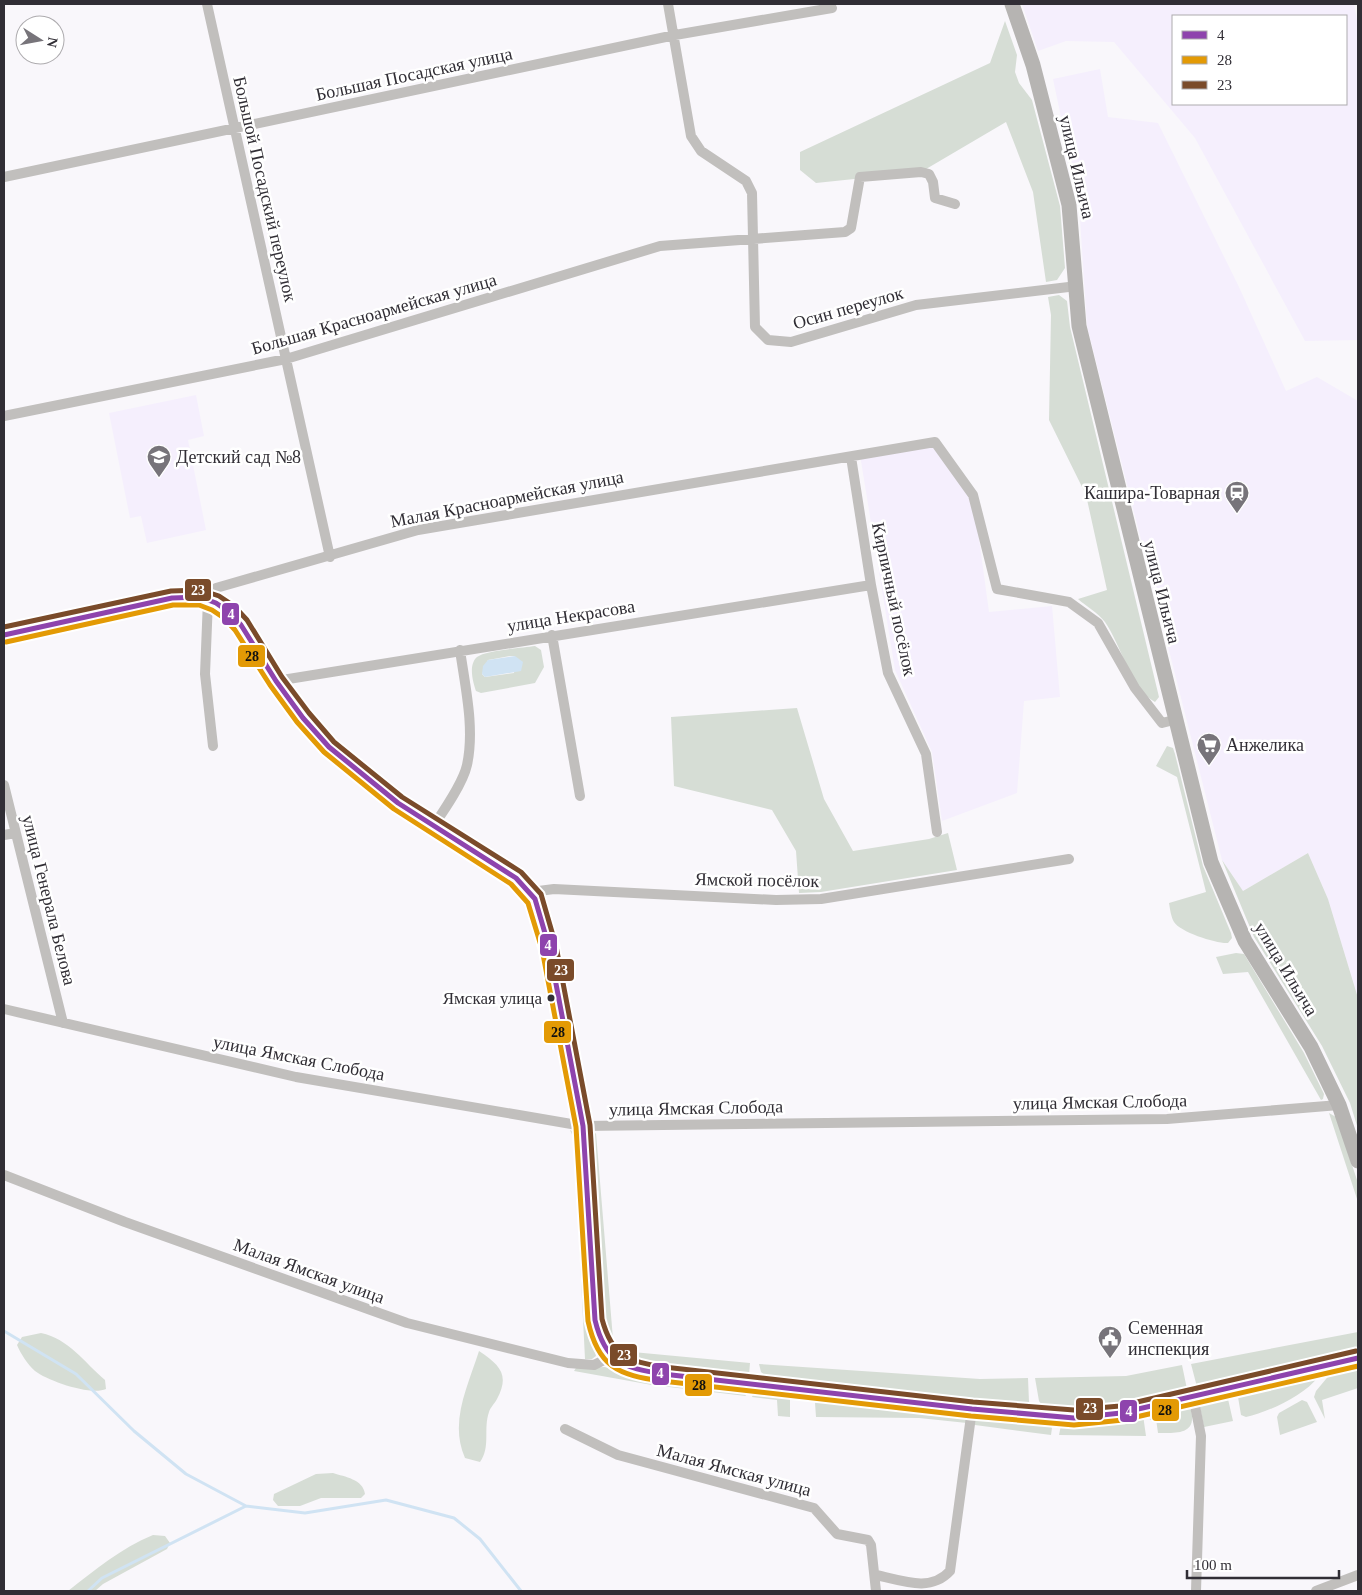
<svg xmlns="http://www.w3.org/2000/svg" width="1362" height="1595" viewBox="0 0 1362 1595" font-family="'Times New Roman',serif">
	<rect width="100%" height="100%" fill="#f9f7fb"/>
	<path fill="#f5effd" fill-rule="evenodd" d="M1022 4H1354L1358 24V340L1305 341 1195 138 1114 42 1066 41 1038 51ZM1173 16H1346V104H1173Z
		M1100 69 1108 117 1158 123 1239 287 1286 391 1317 377 1358 401V998L1328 899 1308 853 1243 891 1222 860 1087 326 1079 203 1053 79Z
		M196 395 204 436 188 440 206 530 147 543 141 516 130 518 109 413Z
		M935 442 973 495 989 612 1052 606 1060 697 1024 701 1017 793 942 821 932 752 895 670 860 455Z"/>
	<path fill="#d6ddd5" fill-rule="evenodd" d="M1005 21 1017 55 1015 72 1019 83 1032 100 1060 206 1065 268 1057 280 1046 282 1033 192 1006 122 921 172 816 183 800 170V152L990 63Z
		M1059 295 1067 301 1070 327 1159 697 1155 702C1132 690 1120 643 1105 622 1098 613 1086 606 1078 599L1107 590 1086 495 1049 420 1051 315 1048 297Z
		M535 646 541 650 544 667 535 683 481 693 476 691C473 682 468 665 477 657 486 650 522 648 535 646ZM510 656H515L514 673 485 677 482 674 488 660Z
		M797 708 824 799 853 851 929 839 948 833 957 870 821 892 799 893 796 851 772 810 674 786 671 717Z
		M1167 746 1173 748 1175 754 1203 866 1231 933 1232 938 1228 943C1217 944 1180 932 1174 922 1171 917 1170 909 1169 903L1206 892 1177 777 1156 766Z
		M1308 853 1328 899 1358 998V1129L1350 1103 1322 1046 1254 937 1222 860 1243 891Z
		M1236 953 1244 954 1304 1053 1324 1094 1323 1099 1321 1100 1248 972 1223 974 1216 957Z
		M1329 1113 1336 1117 1358 1183V1202Z
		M570 1130 575 1133 578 1143 588 1325 596 1356 592 1359H585L574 1139Z
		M596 1133 613 1339 622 1351 750 1363 749 1375 635 1362C613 1353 607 1341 603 1318L592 1144V1136Z
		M1358 1332V1349L1197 1387 1191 1364Z
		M41 1333C69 1339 84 1362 105 1380L106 1389C91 1396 48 1381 35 1371 27 1364 21 1354 17 1345L22 1337Z
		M479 1351C500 1365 510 1375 497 1399 495 1403 490 1408 489 1412 483 1429 491 1447 480 1462L465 1458C449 1422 468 1386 479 1351Z
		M759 1364 980 1379 1028 1378 1029 1402 1024 1407 767 1377 761 1372Z
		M1182 1365 1187 1389C1145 1398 1085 1418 1043 1407L1039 1401 1035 1378 1126 1376Z
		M605 1367 631 1376 743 1390 746 1396 652 1385 574 1371 576 1368Z
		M1358 1368V1388L1322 1400 1325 1419 1314 1397 1316 1391 1331 1373Z
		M1316 1375 1318 1377C1304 1396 1268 1412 1246 1417L1241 1415 1238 1397 1242 1393Z
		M754 1392 790 1396V1417L778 1416 777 1400 752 1397Z
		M1224 1398 1228 1399 1233 1421 1204 1427 1200 1407 1202 1403Z
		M818 1400 965 1415 967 1423 919 1418 816 1417 815 1403Z
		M1302 1400 1307 1402 1317 1422 1280 1435 1277 1417 1279 1413Z
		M1187 1407 1191 1410C1197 1435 1177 1433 1158 1433L1156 1419 1150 1420 1149 1414Z
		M1143 1415 1146 1436 1059 1435 1061 1425 1103 1423Z
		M979 1416 1049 1424 1052 1428 1051 1435 975 1425V1419Z
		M333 1473C345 1477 363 1479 365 1494L361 1498H321L300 1506H278L273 1500 274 1494 316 1474Z
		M153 1535 165 1536 170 1543 167 1549 103 1584 95 1591H68C95 1570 121 1548 153 1535Z"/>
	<path fill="#d0e3f3" d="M515 656 523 662 521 671 485 677 482 674 483 666 488 660Z"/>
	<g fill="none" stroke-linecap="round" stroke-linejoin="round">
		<path stroke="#d0e3f3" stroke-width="3" d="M4 1331 76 1374 134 1431 186 1474 246 1506
			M88 1591 102 1578 246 1506 305 1513 386 1500 454 1518 480 1539 521 1591"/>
		<path stroke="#c1bfbd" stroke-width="10" d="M207 4 330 557
			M668 4 691 136 701 151 746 181 752 193 755 327 768 340 791 342 916 305 1077 286
			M4 177 675 35 832 8
			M4 416 286 359 660 246 845 232 851 228 860 177 921 172 929 174 933 182 935 198 955 204
			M851 457 871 585 888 673 926 754 937 832
			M200 597 216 588 418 530 935 442 973 495 997 589 1069 602 1098 623 1135 688 1162 723 1174 720
			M208 600 205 674 213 746
			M552 635 580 796
			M276 681 871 585
			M4 785 63 1023
			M434 825C445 809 463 783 467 765 475 728 465 686 460 650
			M4 835 15 833
			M531 892 554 889 776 900 821 899 1069 859
			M4 1009 296 1077 583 1126 1167 1119 1339 1105
			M4 1175 125 1222 407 1323 568 1363 594 1365 610 1357
			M1193 1396 1201 1436 1196 1591
			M565 1429 618 1455 814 1508 837 1534 868 1540 871 1545 876 1591
			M876 1575C901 1580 930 1593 950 1571L972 1409
			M1316 1591 1358 1575"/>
		<path stroke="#b6b4b2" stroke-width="15" d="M1012 4 1033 65 1069 205 1079 326 1211 862 1245 941 1311 1047 1339 1105 1358 1161
			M4 635 172 598 200 597 216 603 229 612 241 625 276 681 303 718 329 747 398 803 516 878 535 899 549 947 583 1126 595 1320C603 1364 622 1368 663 1374L972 1409 1074 1418 1121 1413 1358 1358"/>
		<defs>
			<path id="bus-1" d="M4 635 172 598 200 597 216 603 229 612 241 625 276 681 303 718 329 747 398 803 516 878 535 899 549 947 583 1126 595 1320C605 1362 623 1368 663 1374L972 1409 1074 1418 1121 1413 1358 1358"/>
			<path id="bus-2" d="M6 642 173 605H199L212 610 224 618 235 630 270 685 297 722 324 752 394 809 511 884 528 903 542 949 576 1127 588 1321C598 1367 618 1375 662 1381L971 1416 1074 1425 1123 1420 1358 1366"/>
			<path id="bus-3" d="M4 627 171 591 201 590 219 596 234 606 247 620 282 677 309 713 334 742 402 797 521 872 541 894 556 946 590 1125 602 1319C612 1357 628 1361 664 1367L973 1402 1074 1410 1120 1406 1356 1351"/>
		</defs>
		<use href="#bus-1" stroke="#fff" stroke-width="9"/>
		<use href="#bus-2" stroke="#fff" stroke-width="9"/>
		<use href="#bus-3" stroke="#fff" stroke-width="9"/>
		<use href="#bus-1" stroke="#8e44ad" stroke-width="5"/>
		<use href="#bus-2" stroke="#e39a05" stroke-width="5"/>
		<use href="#bus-3" stroke="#7a4b2a" stroke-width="5"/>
	</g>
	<defs>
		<symbol id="school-pin" viewBox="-11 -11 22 30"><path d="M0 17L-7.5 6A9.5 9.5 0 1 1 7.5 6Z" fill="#77747a" stroke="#fff"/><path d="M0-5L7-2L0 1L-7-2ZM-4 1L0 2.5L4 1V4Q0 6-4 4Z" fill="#fff"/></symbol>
		<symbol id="station-pin" viewBox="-11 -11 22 30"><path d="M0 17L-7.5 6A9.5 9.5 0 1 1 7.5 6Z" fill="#77747a" stroke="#fff"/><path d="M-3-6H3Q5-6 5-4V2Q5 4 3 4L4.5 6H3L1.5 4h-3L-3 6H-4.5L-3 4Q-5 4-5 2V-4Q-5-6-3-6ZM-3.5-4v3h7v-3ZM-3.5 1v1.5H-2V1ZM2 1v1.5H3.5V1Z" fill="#fff"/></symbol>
		<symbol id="supermarket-pin" viewBox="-11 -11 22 30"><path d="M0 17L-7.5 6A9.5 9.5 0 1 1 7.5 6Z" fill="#77747a" stroke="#fff"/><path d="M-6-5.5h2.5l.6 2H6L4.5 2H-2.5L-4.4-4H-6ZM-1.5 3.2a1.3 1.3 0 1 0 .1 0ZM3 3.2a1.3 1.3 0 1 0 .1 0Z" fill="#fff"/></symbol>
		<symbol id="civic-pin" viewBox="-11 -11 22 30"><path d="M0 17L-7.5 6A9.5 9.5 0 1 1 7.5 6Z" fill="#77747a" stroke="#fff"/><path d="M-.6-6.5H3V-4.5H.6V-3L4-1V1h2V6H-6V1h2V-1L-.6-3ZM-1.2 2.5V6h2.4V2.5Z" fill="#fff"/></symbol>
	</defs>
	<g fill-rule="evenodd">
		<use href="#school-pin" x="145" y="443" width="28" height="38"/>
		<use href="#station-pin" x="1223" y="479" width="28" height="38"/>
		<use href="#supermarket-pin" x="1195" y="731" width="28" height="38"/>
		<use href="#civic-pin" x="1096" y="1324" width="28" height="38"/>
	</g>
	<circle fill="#312e35" stroke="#fff" stroke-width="2" cx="551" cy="998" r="4.5"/>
	<g text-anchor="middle" stroke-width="5" stroke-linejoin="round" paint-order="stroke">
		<g font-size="17" fill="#312e35" stroke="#fff" text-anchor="end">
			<text x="542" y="1004">Ямская улица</text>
		</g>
		<g font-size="18" fill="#312e35" stroke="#fff">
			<text transform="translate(414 74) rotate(-12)" y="6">Большая Посадская улица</text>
			<text transform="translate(1077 167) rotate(77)" y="6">улица Ильича</text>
			<text transform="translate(265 189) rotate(77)" y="6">Большой Посадский переулок</text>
			<text transform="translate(848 308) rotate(-16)" y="6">Осин переулок</text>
			<text transform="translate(374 314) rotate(-16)" y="6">Большая Красноармейская улица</text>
			<text transform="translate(507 499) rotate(-11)" y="6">Малая Красноармейская улица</text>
			<text transform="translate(1162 592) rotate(76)" y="6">улица Ильича</text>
			<text transform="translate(894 599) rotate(78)" y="6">Кирпичный посёлок</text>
			<text transform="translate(571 616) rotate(-9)" y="6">улица Некрасова</text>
			<text transform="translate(757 880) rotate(1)" y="6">Ямской посёлок</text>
			<text transform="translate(49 900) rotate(76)" y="6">улица Генерала Белова</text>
			<text transform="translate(1286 969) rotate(59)" y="6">улица Ильича</text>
			<text transform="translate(299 1058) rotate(11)" y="6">улица Ямская Слобода</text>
			<text transform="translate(1100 1102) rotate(-1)" y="6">улица Ямская Слобода</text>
			<text transform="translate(696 1108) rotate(-1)" y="6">улица Ямская Слобода</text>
			<text transform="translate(309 1271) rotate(20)" y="6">Малая Ямская улица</text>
			<text transform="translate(734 1470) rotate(15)" y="6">Малая Ямская улица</text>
		</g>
		<g font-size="18" fill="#312e35" stroke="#fff" text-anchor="start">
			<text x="176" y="463">Детский сад №8</text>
			<text x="1220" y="499" text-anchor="end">Кашира-Товарная</text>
			<text x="1226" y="751">Анжелика</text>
			<text x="1128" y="1334">Семенная<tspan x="1128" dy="21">инспекция</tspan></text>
		</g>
	</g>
	<g stroke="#fff" stroke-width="2">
		<rect x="184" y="578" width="28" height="24" rx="5" fill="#7a4b2a"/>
		<rect x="221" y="602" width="19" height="24" rx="5" fill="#8e44ad"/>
		<rect x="237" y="644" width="29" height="24" rx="5" fill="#e39a05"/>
		<rect x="539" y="933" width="19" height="24" rx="5" fill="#8e44ad"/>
		<rect x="546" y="958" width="29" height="24" rx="5" fill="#7a4b2a"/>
		<rect x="543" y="1020" width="29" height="24" rx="5" fill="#e39a05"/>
		<rect x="609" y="1343" width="29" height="24" rx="5" fill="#7a4b2a"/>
		<rect x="651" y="1362" width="19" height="24" rx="5" fill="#8e44ad"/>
		<rect x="684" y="1373" width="29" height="24" rx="5" fill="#e39a05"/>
		<rect x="1075" y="1397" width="29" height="24" rx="5" fill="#7a4b2a"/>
		<rect x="1151" y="1398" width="29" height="24" rx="5" fill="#e39a05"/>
		<rect x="1119" y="1399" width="19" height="24" rx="5" fill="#8e44ad"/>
	</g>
	<g font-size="14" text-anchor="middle" font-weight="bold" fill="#fff">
		<text x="198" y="595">23</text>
		<text x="231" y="619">4</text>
		<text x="548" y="950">4</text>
		<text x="561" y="975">23</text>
		<text x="624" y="1360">23</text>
		<text x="660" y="1378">4</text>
		<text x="1090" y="1413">23</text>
		<text x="1129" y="1416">4</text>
	</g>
	<g font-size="14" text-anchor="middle" font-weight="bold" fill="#111">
		<text x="252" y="661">28</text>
		<text x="558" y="1037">28</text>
		<text x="699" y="1390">28</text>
		<text x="1165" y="1415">28</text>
	</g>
	<rect width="1362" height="1595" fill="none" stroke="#312e35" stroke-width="10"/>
	<rect x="1172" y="15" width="175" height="90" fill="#ffffff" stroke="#adabae"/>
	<rect x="1182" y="31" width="25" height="8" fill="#8e44ad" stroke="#adabae"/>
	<text x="1217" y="40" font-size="15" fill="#312e35">4</text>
	<rect x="1182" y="56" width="25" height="8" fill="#e39a05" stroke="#adabae"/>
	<text x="1217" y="65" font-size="15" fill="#312e35">28</text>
	<rect x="1182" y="81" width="25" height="8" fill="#7a4b2a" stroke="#adabae"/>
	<text x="1217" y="90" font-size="15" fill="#312e35">23</text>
	<g transform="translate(40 40) rotate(101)"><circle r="24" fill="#ffffff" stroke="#adabae"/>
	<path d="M0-4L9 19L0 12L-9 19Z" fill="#77747a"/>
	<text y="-8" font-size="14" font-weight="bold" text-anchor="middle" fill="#312e35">N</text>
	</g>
	<path d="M1187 1570v8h152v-8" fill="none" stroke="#312e35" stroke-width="2.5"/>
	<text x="1194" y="1570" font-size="15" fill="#312e35" stroke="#ffffff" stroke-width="4" paint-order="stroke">100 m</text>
</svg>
